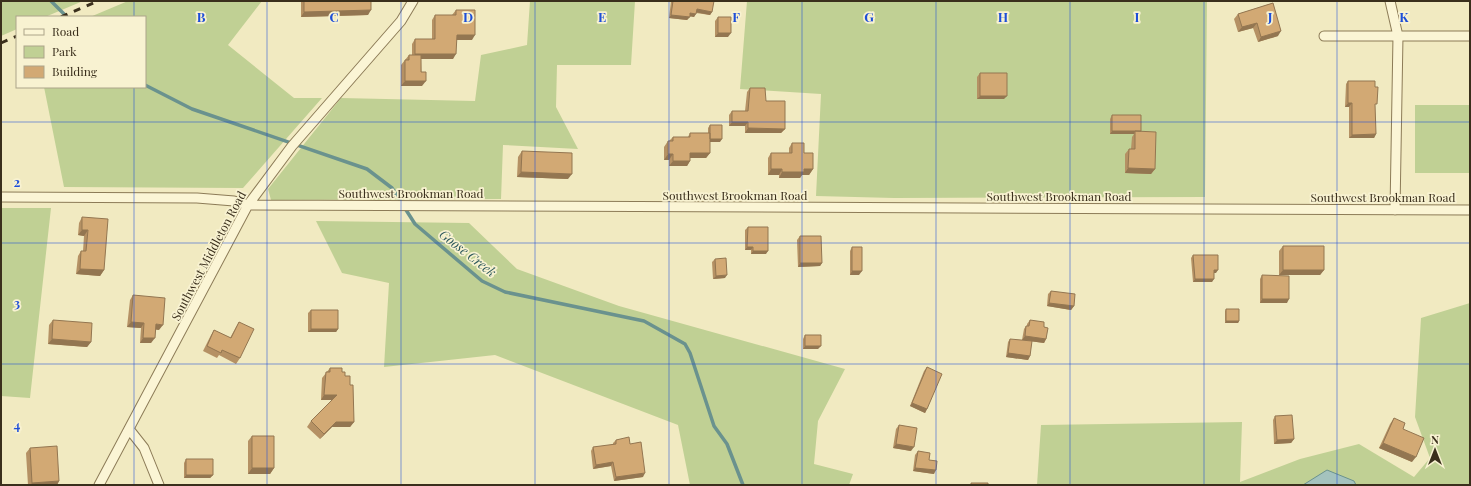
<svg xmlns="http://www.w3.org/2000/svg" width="1471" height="486" viewBox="0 0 1471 486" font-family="'Playfair Display',serif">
	<rect width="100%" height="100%" fill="#f1eac1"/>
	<path fill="#c0d094" d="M1 1H83L45 17H17V29L1 36Z
		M128 1H262L228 45 294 98H322L243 188 64 187 44 87H145V17H90Z
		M530 1H635L631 65H557L556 107 578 149 503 145 501 199 271 200 268 189 341 98 475 101 481 55 527 45Z
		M747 1H1207L1205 197 894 198 816 196 821 94 740 89Z
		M1415 105H1470V173H1415Z
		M1 208H51L30 398 1 396Z
		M316 221 469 223 517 269 619 306 845 369 818 421 814 464 853 474 849 485H690L678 425 495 355 384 367 389 283 342 273Z
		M1470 303V485H1037L1041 425 1242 422 1240 482 1300 459 1359 444 1414 477 1430 458 1415 417 1421 318Z"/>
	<path fill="#a4c3be" stroke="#6a928e" d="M1327 470 1354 481 1356 485H1303Z"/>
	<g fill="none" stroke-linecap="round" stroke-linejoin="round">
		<path stroke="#6a928e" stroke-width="3.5" d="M51 1 67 17
			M145 85 192 109 367 169 392 188 415 224 482 281 505 292 644 321 685 344 690 353 714 426 727 444 743 485"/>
		<defs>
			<path id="street" d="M1390 1 1398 36 1395 210
				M1324 36H1470
				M1 197 197 198 234 201 248 205 1470 210
				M129 429 144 448 159 485
				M99 485 248 205 292 146 401 21 413 1"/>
		</defs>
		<use href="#street" stroke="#8c7b57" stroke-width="11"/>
		<use href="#street" stroke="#fbf5d5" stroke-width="9"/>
		<path stroke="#3a2f1c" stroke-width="3" stroke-dasharray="7 7" stroke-linecap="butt" d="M61 17 98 1
			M1 43 17 36"/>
	</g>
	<path fill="#b59164" d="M301 1H371L368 15 301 17Z
		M671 1H711L712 12 710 15 696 13 694 17 690 16 687 20 669 18Z
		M1273 3 1278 36 1258 42 1253 28 1238 32 1234 19 1238 14Z
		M456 10 472 40H456L453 59H421L422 86H401V65L409 55H412V44L415 39H432V20L435 15H452Z
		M718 17 728 37H715V21Z
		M980 73 1004 99H977V77Z
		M1348 81 1376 134 1374 138H1349V107H1345L1346 84Z
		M750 88 766 101 785 129 781 133H745V126H729V115L732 111H745L747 92Z
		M1112 115 1140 132 1155 169 1151 174 1125 173V154L1129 149H1131L1132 137 1134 134H1110V119Z
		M710 125 720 142H710V153L706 158H690V161L687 166H669V160H664V147L668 141H669L673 137H688L690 133H708V128Z
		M792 143 804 153 813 169 809 175H802L800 178H779V175H768V158L771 153H789V148Z
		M522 151 568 179 517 177 518 157Z
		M82 217 104 270 100 276 76 274 78 256 81 251H83L84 236 78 235 79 223Z
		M748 227 766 254H751V250H745V230Z
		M800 236 822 263 820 266 798 267 797 240Z
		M1283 246 1324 270 1320 275H1279V251Z
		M852 247 859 275H850V251Z
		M1193 255 1216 273H1214L1212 282H1193L1191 258Z
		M715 259 725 278 713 279 712 262Z
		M1262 275 1287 303H1260V279Z
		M1051 291 1074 306 1071 310 1047 306 1048 294Z
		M133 295 159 330 155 329 151 343H140L141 328 127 327 130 300Z
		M1226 309 1239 321 1238 323H1225V311Z
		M311 310 338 329 336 332H308V313Z
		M53 320 91 342 87 347 48 344 49 325Z
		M1030 320 1044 327 1046 339 1044 343 1022 340 1024 329 1026 326H1027V324Z
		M239 322 240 358 236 364 219 355 217 358 203 351 211 335 214 330 230 338 236 327Z
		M805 335 818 349H803V339Z
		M1010 339 1030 356 1028 360 1006 357 1008 342Z
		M927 367V409L925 413 910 406 924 371Z
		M330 368 342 372 345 376 350 385 354 422 350 427H332L320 439 307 427 311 421 332 400H321L322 378Z
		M1275 416 1294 439 1291 443 1274 444 1273 420Z
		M1394 418 1403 429 1412 462 1379 448 1390 424Z
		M899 425 911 451 893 448 896 429Z
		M252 436 274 468 270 474H248V441Z
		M616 440 630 444 643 477 614 481 611 466 593 469 591 451 593 447 613 445V443Z
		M30 448 59 481 57 485H28L26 453Z
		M918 451 929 460 934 474 913 471 915 455Z
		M186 459 213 475 210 478H184V463Z"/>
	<path fill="#937651" d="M697 9 712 12 710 15 695 12Z
		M371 10 368 15 301 17 304 12Z
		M690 13 696 14 694 17 688 16Z
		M671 15 690 17 687 20 669 18Z
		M1257 23 1253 28 1238 32 1242 27Z
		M1281 31 1278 36 1258 42 1261 37Z
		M718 33H731L728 37H715Z
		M457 35H475L472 40H453Z
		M415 54H456L453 59H412Z
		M405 81H426L422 86H401Z
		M980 96H1007L1004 99H977Z
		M1348 103H1352L1349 107H1345Z
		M732 122H748L745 126H729Z
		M748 128 785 129 781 133H745Z
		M1112 131H1141L1138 134 1135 131 1134 134H1110Z
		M1376 134 1374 138H1349L1352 135Z
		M710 139H722L720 142H708Z
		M690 153H710L706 158H687Z
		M668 154H673L669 160H664Z
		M673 161H690L687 166H669Z
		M1128 168 1155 169 1151 174 1125 173Z
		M771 169H782L779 175H768Z
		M804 169H813L809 175H802L800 178H779L782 172Z
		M521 172 572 174 568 179 517 177Z
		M82 230H88L84 236 78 235Z
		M747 247H753L751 250H745Z
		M753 251H768L766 254H751Z
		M800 263H822L820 266 798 267Z
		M80 269 104 270 100 276 76 274Z
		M1214 270H1218L1216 273H1212Z
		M1283 270H1324L1320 275H1279Z
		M852 271H862L859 275H850Z
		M727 275 725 278 713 279 716 276Z
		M1195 279H1214L1212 282H1193Z
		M1262 299H1289L1287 303H1260Z
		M1049 303 1074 306 1071 310 1047 306Z
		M1226 321H1239L1238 323H1225Z
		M131 322 144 323 141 328 127 327Z
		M156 324 163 325 159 330 152 329Z
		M311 329H338L336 332H308Z
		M1025 336 1046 339 1044 343 1022 340Z
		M143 338H155L151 343H140Z
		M52 339 91 342 87 347 48 344Z
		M805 346H821L818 349H803Z
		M1008 353 1030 356 1028 360 1006 357Z
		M324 395H337L334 400H321Z
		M912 403 927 409 925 413 910 406Z
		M336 422H354L350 427H332L320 439 324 434Z
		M1294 439 1291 443 1274 444 1277 440Z
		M1383 443 1416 457 1412 462 1379 448Z
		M896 444 914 447 911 451 893 448Z
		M613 462 611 466 593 469 596 465Z
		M252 468H274L270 474H248Z
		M915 468 936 470 934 474 913 471Z
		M645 473 643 477 614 481 616 477Z
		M186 475H213L210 478H184Z
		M59 481 57 485H30L32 483Z"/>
	<path fill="#d2a974" stroke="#937651" d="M304 1H371V10L304 12Z
		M673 1H714L712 12 697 9 696 14 690 13V17L671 15Z
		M1273 3 1281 31 1261 37 1257 23 1242 27 1238 14Z
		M456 10H475V35H457L456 54H415V39H435V15H456Z
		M718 17H731V33H718Z
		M409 55H421V72H426V81H405V60H409Z
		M980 73H1007V96H980Z
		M1348 81H1375V87H1378L1377 104H1375L1376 134 1352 135V103H1348Z
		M750 88H765L766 101H785V129L748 128V122H732V111H748Z
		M1112 115H1141V131H1112Z
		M710 125H722V139H710Z
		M1135 131 1156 132 1155 169 1128 168 1129 149H1135Z
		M690 133H710V153H690V161H673V154H668V141H673V137H690Z
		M792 143H804V153H813V169H804V172H782V169H771V153H792Z
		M522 151 572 153V174L521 172Z
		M82 217 108 219 104 270 80 269 81 251H86L88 230H82Z
		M748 227H768V251H753V247H747Z
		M800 236H821L822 263H800Z
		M1283 246H1324V270H1283Z
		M852 247H862V271H852Z
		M1193 255H1218V270H1214V279H1195Z
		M726 258 727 275 716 276 715 259Z
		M1262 275 1289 276V299H1262Z
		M1051 291 1075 294 1074 306 1049 303Z
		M133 295 165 298 163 325 156 324 155 338H143L144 323 131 322Z
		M1226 309H1239V321H1226Z
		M311 310H338V329H311Z
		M53 320 92 323 91 342 52 339Z
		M1030 320 1044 322V327L1048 328 1046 339 1025 336 1026 326H1029Z
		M239 322 254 329 240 358 222 350 221 353 207 346 214 330 231 338Z
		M805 335H821V346H805Z
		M1010 339 1032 341 1030 356 1008 353Z
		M927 367 942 374 927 409 912 403Z
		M330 368H342V372H345V376H350V385H353L354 422H336L324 434 311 421 337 395H324L326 372H330Z
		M1292 415 1294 439 1277 440 1275 416Z
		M1394 418 1405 423 1403 429 1424 438 1416 457 1383 443Z
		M899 425 917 428 914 447 896 444Z
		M252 436H274V468H252Z
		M629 437 630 444 641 442 645 473 616 477 613 462 596 465 593 447 616 444V440Z
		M57 446 59 481 32 483 30 448Z
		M918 451 930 453 929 460 937 461 936 470 915 468Z
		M186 459H213V475H186Z
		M971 483H988V485H971Z"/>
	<path fill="none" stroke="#1d4ed8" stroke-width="1" stroke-opacity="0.55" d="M134 1V17M267 1V485M401 1V485M535 1V485M669 1V485M802 1V485M936 1V485M1070 1V485M1204 1V485M1337 1V485M134 87V485M1 122H1470M1 243H1470M1 364H1470"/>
	<g text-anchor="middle" stroke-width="3.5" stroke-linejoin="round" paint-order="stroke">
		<g font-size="12" fill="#3a2f1c" stroke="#f8f2d1">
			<text x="411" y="198">Southwest Brookman Road</text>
			<text x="735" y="200">Southwest Brookman Road</text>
			<text x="1059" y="201">Southwest Brookman Road</text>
			<text x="1383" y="202">Southwest Brookman Road</text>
			<text transform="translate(209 256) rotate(-62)" y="4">Southwest Middleton Road</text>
		</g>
		<g font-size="13" font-style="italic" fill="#2b575b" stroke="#f8f2d1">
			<text transform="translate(468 253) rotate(38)" y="5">Goose Creek</text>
		</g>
	</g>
	<g font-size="13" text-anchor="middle" font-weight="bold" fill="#1d4ed8" stroke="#f8f2d1" stroke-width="3.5" stroke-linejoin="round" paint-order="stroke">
		<text x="201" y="22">B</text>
		<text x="334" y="22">C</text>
		<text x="468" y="22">D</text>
		<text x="602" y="22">E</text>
		<text x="736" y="22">F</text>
		<text x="869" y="22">G</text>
		<text x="1003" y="22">H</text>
		<text x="1137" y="22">I</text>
		<text x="1270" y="22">J</text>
		<text x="1404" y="22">K</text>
		<text x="17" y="187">2</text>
		<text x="17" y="308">3</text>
		<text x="17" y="430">4</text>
	</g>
	<rect width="1471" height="486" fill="none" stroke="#3a2f1c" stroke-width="4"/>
	<rect x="16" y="16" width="130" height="72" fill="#f8f2d1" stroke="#aca489"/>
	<rect x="24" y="29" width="20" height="6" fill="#fbf5d5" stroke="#aca489"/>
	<text x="52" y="36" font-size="12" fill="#3a2f1c">Road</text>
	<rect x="24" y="46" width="20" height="12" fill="#c0d094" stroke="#aca489"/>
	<text x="52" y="56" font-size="12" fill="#3a2f1c">Park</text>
	<rect x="24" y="66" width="20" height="12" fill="#d2a974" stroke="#aca489"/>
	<text x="52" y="76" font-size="12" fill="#3a2f1c">Building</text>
	<g transform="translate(1435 450)" stroke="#f8f2d1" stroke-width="3" paint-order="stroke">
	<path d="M0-3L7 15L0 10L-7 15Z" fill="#3a2f1c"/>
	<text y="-6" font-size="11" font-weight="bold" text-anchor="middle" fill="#3a2f1c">N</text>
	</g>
</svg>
